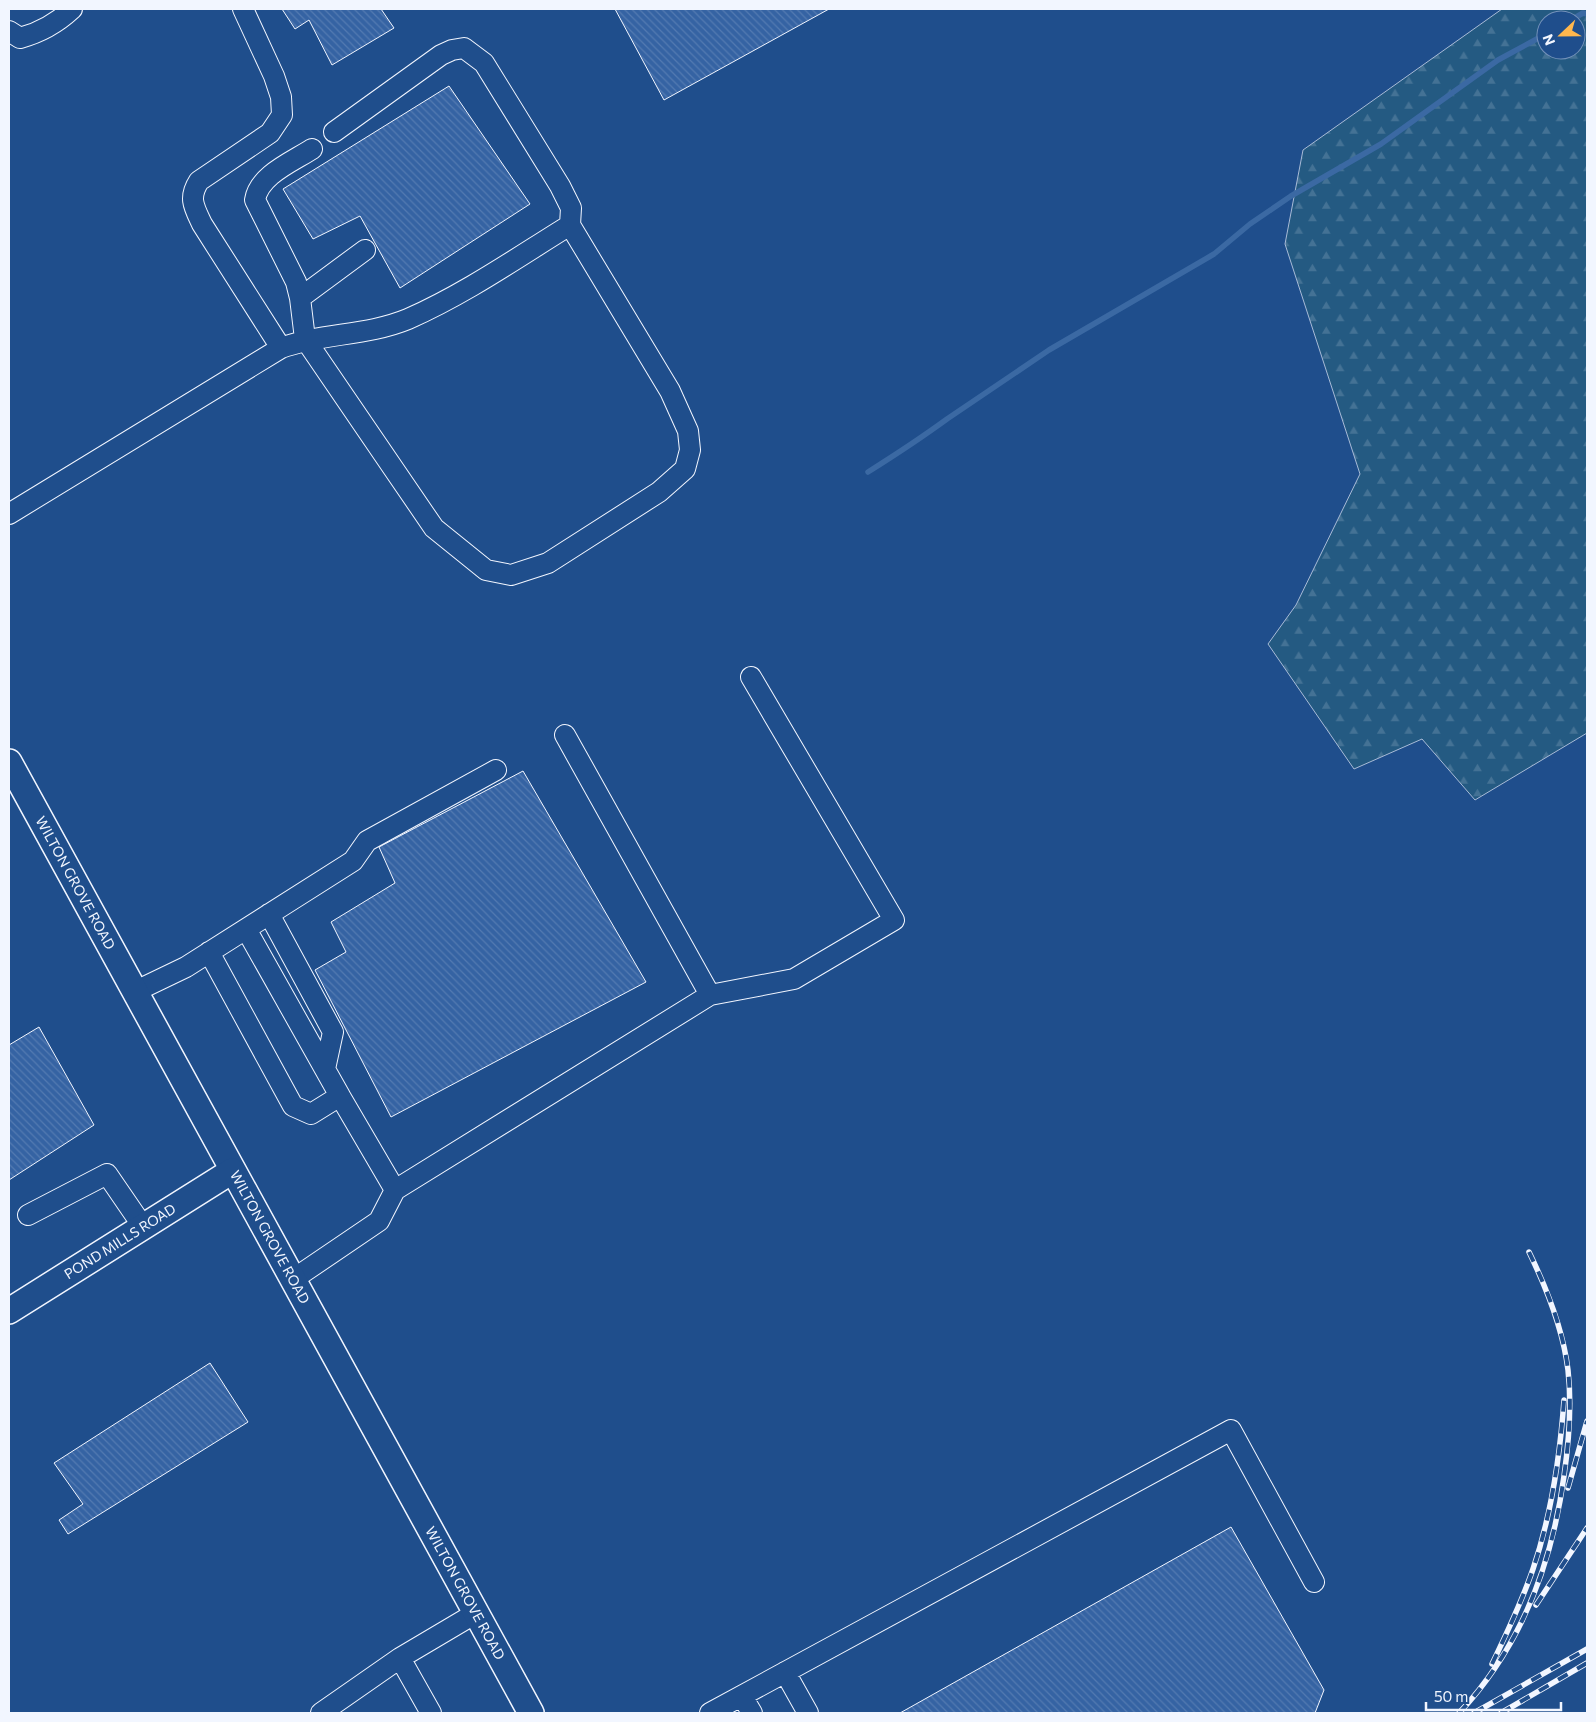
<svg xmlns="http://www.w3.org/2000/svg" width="1596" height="1722" viewBox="0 0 1596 1722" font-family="Commissioner,sans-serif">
	<defs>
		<pattern id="forest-firs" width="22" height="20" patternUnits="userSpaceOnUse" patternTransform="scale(1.25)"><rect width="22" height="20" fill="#245a82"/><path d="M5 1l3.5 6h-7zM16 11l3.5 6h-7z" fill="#447295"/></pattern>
		<pattern id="building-back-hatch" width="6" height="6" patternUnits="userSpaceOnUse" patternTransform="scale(1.25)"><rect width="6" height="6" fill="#3563a3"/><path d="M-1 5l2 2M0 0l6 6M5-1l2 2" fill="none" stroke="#537ab1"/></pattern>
	</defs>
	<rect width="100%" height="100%" fill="#1f4e8c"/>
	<path fill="url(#forest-firs)" stroke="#a8bbd7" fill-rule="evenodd" d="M1502 9H1587V733L1475 800 1422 739 1354 769 1268 644 1296 605 1360 474 1285 244 1303 150ZM1546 20H1576V50H1546Z"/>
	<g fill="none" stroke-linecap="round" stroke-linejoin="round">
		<path stroke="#3b69a3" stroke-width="5.5" d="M1571 20 1583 13 1587 14
			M868 472C895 455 921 438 947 419L1049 350 1214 254 1250 224 1291 196 1381 144 1498 60 1546 34"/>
	</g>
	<path fill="url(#building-back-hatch)" stroke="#f2f6ff" d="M282 9H381L394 28 332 65 309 20 295 29Z
		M615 9H829L664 100Z
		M449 86 530 204 400 288 360 216 313 239 283 189Z
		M523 771 646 982 391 1117 315 970 346 952 331 922 395 883 379 847Z
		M39 1027 94 1125 9 1180V1045Z
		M210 1363 248 1422 68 1534 59 1520 83 1504 54 1463Z
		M1231 1527 1324 1690 1315 1713H900Z"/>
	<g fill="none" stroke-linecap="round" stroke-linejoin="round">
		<defs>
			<path id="minor" d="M243 9 274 76 281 97 282 115 270 133 199 181C188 198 194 207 202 224L281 348
				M9 31 20 38C39 33 58 22 72 9
				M312 149C292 162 259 175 255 200L296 282 300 298 305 339 393 468 434 528 486 570 511 575 548 563 659 492 685 469 690 450 688 431 670 391 570 225
				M300 298 365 250
				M9 514 281 348C322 333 367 336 408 319 465 294 518 257 570 225L571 208 560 186 484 63 464 48 452 50 441 55 334 132
				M269 914 333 1032 325 1069
				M209 952 293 1106 311 1114 340 1096 246 929
				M134 992 186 967 353 861 367 841 496 770
				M710 995 794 979 894 920 751 677
				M340 1096 395 1190
				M28 1215 107 1174 144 1228
				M292 1280 379 1221 395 1190 710 995 565 735
				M785 1672 808 1713
				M742 1696 752 1713
				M321 1713 400 1658
				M431 1713 400 1658 476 1613
				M710 1713 1231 1430 1314 1582"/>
			<g id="major">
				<path id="s1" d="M9 762 531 1713"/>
				<path id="s2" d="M9 1311 232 1171"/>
			</g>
		</defs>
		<use href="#minor" stroke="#f2f6ff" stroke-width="22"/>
		<use href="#major" stroke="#f2f6ff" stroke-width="28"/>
		<use href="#minor" stroke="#1f4e8c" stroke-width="20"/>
		<use href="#major" stroke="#1f4e8c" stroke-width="25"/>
		<defs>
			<path id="rail" d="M1568 1488 1587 1421
				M1536 1605 1587 1528
				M1492 1664C1507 1633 1522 1601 1533 1569 1551 1516 1560 1456 1564 1400
				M1459 1713C1521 1647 1552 1564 1564 1476 1569 1441 1572 1405 1568 1370 1563 1329 1547 1289 1529 1252
				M1474 1713 1587 1649
				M1501 1713 1587 1663"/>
		</defs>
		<use href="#rail" stroke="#f2f6ff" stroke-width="5.5"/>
		<use href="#rail" stroke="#1f4e8c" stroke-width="4" stroke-dasharray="11" stroke-linecap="butt"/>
	</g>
	<g text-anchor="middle" stroke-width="4" stroke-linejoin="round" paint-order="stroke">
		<g font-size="14" fill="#f2f6ff" stroke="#1f4e8c">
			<text dy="5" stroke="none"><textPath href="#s1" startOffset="138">WILTON GROVE ROAD</textPath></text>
			<text dy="5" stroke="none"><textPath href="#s1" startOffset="542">WILTON GROVE ROAD</textPath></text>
			<text dy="5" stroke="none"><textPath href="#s2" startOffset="131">POND MILLS ROAD</textPath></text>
			<text dy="5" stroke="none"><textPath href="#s1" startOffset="948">WILTON GROVE ROAD</textPath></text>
		</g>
	</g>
	<rect width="1596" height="1722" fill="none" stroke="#f2f6ff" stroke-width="20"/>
	<g transform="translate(1561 35) rotate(248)"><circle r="24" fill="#1f4e8c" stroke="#7391ba"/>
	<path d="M0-4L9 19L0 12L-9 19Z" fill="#ffb74d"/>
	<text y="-8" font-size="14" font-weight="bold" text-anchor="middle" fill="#f2f6ff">N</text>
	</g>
	<path d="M1426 1702v8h135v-8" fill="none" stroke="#f2f6ff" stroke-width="2.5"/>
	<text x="1434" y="1702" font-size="15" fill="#f2f6ff" stroke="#1f4e8c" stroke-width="4" paint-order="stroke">50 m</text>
</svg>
